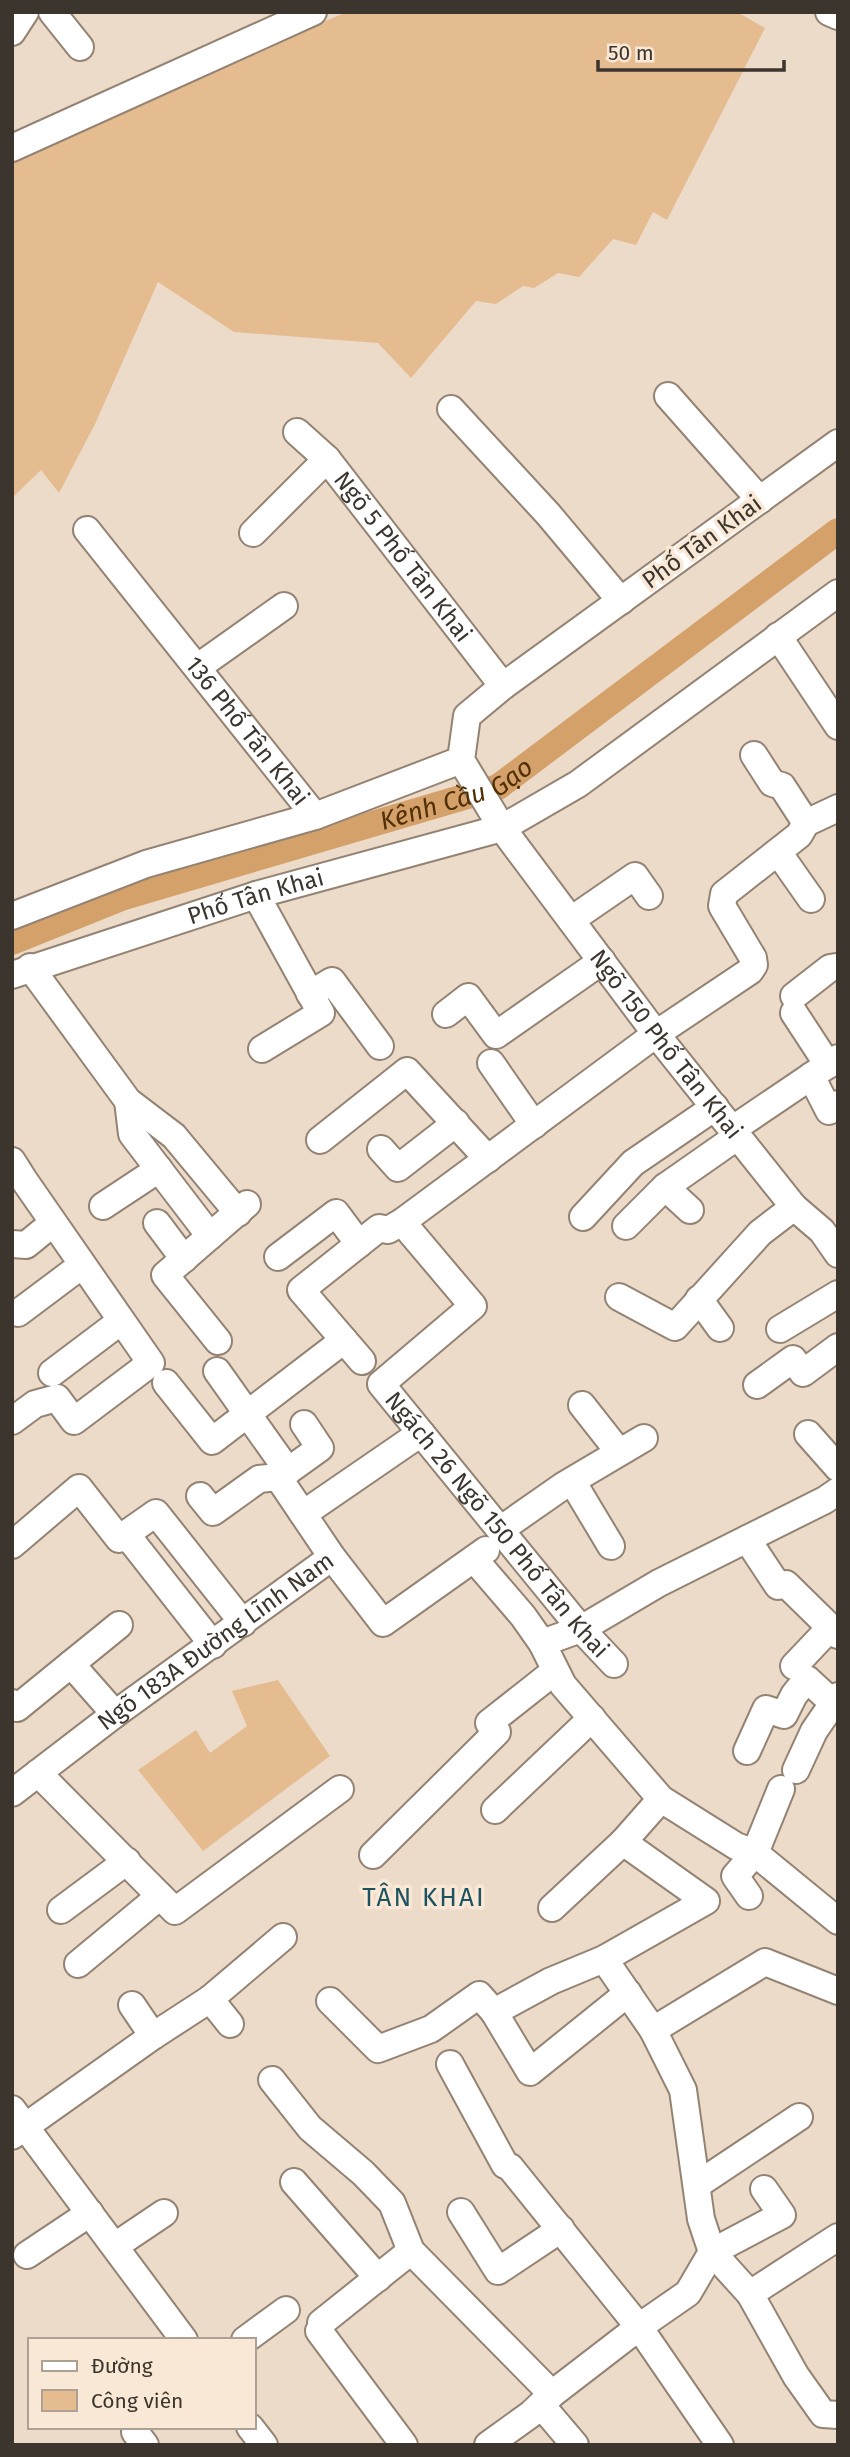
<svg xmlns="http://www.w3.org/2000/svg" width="850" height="2457" viewBox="0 0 850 2457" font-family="'Fira Sans',sans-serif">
	<rect width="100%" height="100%" fill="#eddbc9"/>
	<path fill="#e5bb90" d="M347 12H737L765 28 667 220 653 212 636 245 613 239 579 277 558 273 534 288 523 286 496 304 476 301 411 378 378 343 234 332 158 282 95 424 59 493 41 470 12 498V153Z
		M278 1680 330 1756 203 1851 138 1770 196 1730 210 1753 247 1726 232 1691Z"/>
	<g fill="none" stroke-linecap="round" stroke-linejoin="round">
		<path stroke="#d4a16b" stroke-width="26" id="s1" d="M12 942 124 897 498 787 838 531"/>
		<defs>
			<g id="minor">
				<path d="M52 12 80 47"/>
				<path d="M829 12 838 16"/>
				<path d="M12 32 25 12"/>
				<path d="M12 148 313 12"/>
				<path d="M668 396 760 500"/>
				<path d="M451 409 548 514 621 601"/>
				<path id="s2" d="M297 432 327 459 503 686"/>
				<path id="s3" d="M838 443 503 686 467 716 461 760 502 828 656 1034 794 1207 822 1231 838 1254"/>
				<path id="s4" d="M87 530 315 816"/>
				<path d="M253 533 327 459"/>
				<path d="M778 636 838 726"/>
				<path d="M198 667 284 606"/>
				<path d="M754 755 772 783 782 786 806 823"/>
				<path d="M778 852 811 899"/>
				<path d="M256 895 321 1013 262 1049"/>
				<path d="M12 916 146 864 315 816 461 760"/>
				<path d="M571 920 635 876 649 896"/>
				<path d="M30 967 128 1101 174 1136 238 1213"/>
				<path id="s5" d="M12 975 256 895 502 828 578 784 838 593"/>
				<path d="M310 994 332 981 380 1046"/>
				<path d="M794 996 830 968 836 967"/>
				<path d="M794 1013 828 1065"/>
				<path d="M446 1014 468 997 496 1035 602 961"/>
				<path d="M491 1063 534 1125"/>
				<path d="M811 1076 829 1111 838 1104"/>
				<path d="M128 1101 132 1134 210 1236"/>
				<path d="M733 1129 838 1058"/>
				<path d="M320 1140 407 1071 488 1159"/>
				<path d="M381 1149 398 1168 456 1123"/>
				<path d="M12 1161 24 1180 151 1363 74 1421 57 1398 35 1404 12 1421"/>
				<path d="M665 1187 690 1210"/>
				<path d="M103 1206 159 1169"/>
				<path d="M583 1217 633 1163 715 1107"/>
				<path id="s6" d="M402 1222 473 1306 381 1384 581 1629 614 1664"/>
				<path d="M157 1223 184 1259"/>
				<path d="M626 1226 665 1187 738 1136"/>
				<path d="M12 1244 26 1245 53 1223"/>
				<path d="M278 1257 336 1213 359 1244"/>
				<path d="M619 1297 675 1327 760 1233 794 1207"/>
				<path d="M699 1299 720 1328"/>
				<path d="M18 1313 82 1265"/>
				<path d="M780 1329 838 1294"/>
				<path d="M218 1341 165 1275 247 1204"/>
				<path d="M362 1361 301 1290 379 1228 388 1230 402 1222 656 1034 750 971 754 965 753 958 722 906 724 894 799 835 806 823 838 808"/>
				<path d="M217 1371 288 1471 278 1477"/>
				<path d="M52 1373 121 1321"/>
				<path d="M166 1383 212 1441 344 1340"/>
				<path d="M757 1385 793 1359 803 1373 838 1347"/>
				<path d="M582 1405 619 1452"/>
				<path d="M808 1434 838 1468"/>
				<path d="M288 1471 320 1448 304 1424"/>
				<path d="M278 1477 332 1557 383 1623 486 1550"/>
				<path d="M572 1481 611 1546"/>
				<path d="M200 1496 213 1512 259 1479 278 1477"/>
				<path d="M303 1514 421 1433"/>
				<path d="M500 1530 563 1486 644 1438"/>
				<path d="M126 1534 156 1513 243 1623"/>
				<path d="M747 1539 778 1586 786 1584 838 1635"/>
				<path d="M12 1545 79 1488 119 1539 126 1534 213 1645"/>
				<path d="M474 1559 523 1616 542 1643 563 1685 661 1799 736 1846 755 1853 838 1921"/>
				<path d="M542 1643 581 1629 659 1583 825 1500 838 1491"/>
				<path d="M71 1664 119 1625"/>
				<path d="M794 1666 830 1628"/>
				<path d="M12 1703 17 1708 71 1664 115 1714"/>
				<path d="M747 1751 766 1709 784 1715 794 1695 807 1679 832 1702"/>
				<path d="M796 1770 814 1731 838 1696"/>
				<path d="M38 1773 175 1911 340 1789"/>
				<path id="s7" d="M12 1793 115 1714 332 1557"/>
				<path d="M495 1810 592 1718"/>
				<path d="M373 1855 497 1732 489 1723 555 1671"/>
				<path d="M749 1896 735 1876 755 1853 781 1789"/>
				<path d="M552 1908 623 1842"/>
				<path d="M61 1910 127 1861"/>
				<path d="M604 1959 653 2030"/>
				<path d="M78 1964 160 1896"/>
				<path d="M838 1991 765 1962 653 2030 683 2090 701 2219 712 2252 750 2294 796 2376 823 2414 838 2415"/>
				<path d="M210 1999 230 2024"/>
				<path d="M330 2001 378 2049 431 2029 479 1995 494 2012 551 1981 604 1959 706 1901 623 1842 661 1799"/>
				<path d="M132 2005 153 2036"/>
				<path d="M494 2012 530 2072 628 1993"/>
				<path d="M450 2064 505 2165 510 2167 639 2327 720 2445"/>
				<path d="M272 2080 310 2128 363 2173 392 2203 411 2251 552 2394"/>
				<path d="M12 2109 184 2340"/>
				<path d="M12 2136 153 2036 210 1999 283 1937"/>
				<path d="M294 2182 378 2278"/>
				<path d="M697 2185 799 2117"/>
				<path d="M461 2212 498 2271 561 2229"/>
				<path d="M115 2246 164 2213"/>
				<path d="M712 2252 782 2215 764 2189"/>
				<path d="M27 2255 90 2213"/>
				<path d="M750 2294 838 2237"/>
				<path d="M321 2323 411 2251"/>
				<path d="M319 2331 404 2445"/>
				<path d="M245 2340 286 2310"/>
				<path d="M541 2405 575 2445"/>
				<path d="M250 2427 264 2445"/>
				<path d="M135 2432 145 2445"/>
				<path d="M488 2445 531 2414 552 2394 639 2327 688 2293 712 2252"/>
			</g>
		</defs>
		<use href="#minor" stroke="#948373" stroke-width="30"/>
		<use href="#minor" stroke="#fff" stroke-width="26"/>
	</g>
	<g text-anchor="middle" stroke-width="7" stroke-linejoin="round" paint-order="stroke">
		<g font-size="24" fill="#3c352e" stroke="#fae8d6">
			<text transform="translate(702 542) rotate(-36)" y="8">Phố Tân Khai</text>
			<text dy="8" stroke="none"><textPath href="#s2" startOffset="164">Ngõ 5 Phố Tân Khai</textPath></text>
			<text dy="8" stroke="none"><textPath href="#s4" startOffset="257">136 Phố Tân Khai</textPath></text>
			<text dy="8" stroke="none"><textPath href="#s5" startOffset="256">Phố Tân Khai</textPath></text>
			<text dy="8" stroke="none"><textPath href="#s3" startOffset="856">Ngõ 150 Phố Tân Khai</textPath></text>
			<text dy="8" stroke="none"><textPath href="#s6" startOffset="413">Ngách 26 Ngõ 150 Phố Tân Khai</textPath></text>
			<text dy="8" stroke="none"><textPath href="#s7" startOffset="254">Ngõ 183A Đường Lĩnh Nam</textPath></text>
		</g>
		<g font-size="26" font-style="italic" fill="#523003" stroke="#fae8d6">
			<text dy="9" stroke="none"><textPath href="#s1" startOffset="469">Kênh Cầu Gạo</textPath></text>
		</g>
		<g font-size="26" letter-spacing="2" fill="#1d5360" stroke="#fae8d6">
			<text x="424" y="1906">TÂN KHAI</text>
		</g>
	</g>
	<rect width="850" height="2457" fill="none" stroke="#3c352e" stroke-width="28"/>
	<rect x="28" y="2338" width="228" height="91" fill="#fae8d6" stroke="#aea093" stroke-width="2"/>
	<rect x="42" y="2361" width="35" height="10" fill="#ffffff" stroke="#aea093" stroke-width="2"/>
	<text x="91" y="2373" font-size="21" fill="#3c352e">Đường</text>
	<rect x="42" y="2390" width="35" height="21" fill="#e5bb90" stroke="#aea093" stroke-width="2"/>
	<text x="91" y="2408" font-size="21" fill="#3c352e">Công viên</text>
	<path d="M598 60v10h186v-10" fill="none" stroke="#3c352e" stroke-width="3.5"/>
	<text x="608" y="60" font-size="21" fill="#3c352e" stroke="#fae8d6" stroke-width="5" paint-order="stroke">50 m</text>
</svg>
